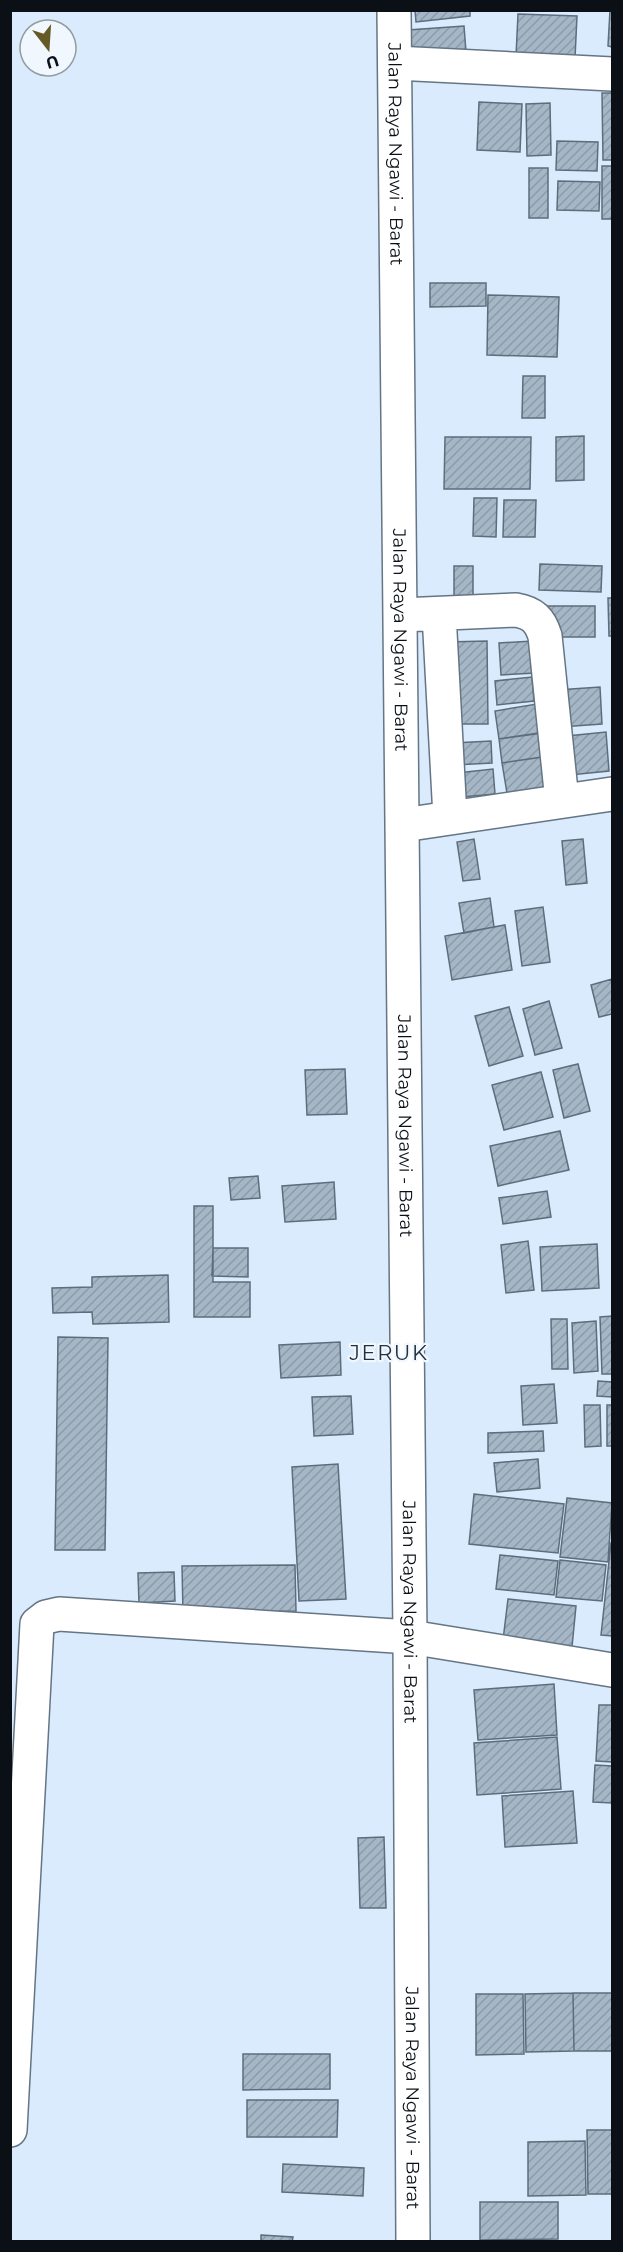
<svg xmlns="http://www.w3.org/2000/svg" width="623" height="2252" viewBox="0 0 623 2252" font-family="Montserrat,sans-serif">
	<defs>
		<pattern id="building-hatch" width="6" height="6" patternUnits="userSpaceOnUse" patternTransform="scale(1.5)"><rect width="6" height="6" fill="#a5b6c6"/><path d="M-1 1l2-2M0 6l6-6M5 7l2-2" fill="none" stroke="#8d9ba9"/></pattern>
	</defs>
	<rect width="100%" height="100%" fill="#d9ebfc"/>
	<path fill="url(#building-hatch)" stroke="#5d6d7b" stroke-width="1.5" d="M415 10H470V16L416 22Z
		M610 10H612V47L608 46Z
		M518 14 577 16 575 58 516 56Z
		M464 26 466 52 410 57 408 30Z
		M602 93H612V160H603Z
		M479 102 522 104 520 152 477 150Z
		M550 103 551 155 527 156 526 104Z
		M557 141 598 142 597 171 556 170Z
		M602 166H612V219H602Z
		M529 168H548V218H529Z
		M558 181 600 182 599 211 557 210Z
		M430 283H486V306L430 307Z
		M488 295 559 297 557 357 487 355Z
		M523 376H545V418H522Z
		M584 436V480L556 481V437Z
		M445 437H531L530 489H444Z
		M474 498H497L496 537 473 536Z
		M504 500H536L535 537H503Z
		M540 564 602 566 601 592 539 590Z
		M454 566H473V611H454Z
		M608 598H612V636H609Z
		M548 606H595V637H548Z
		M487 641 488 724H449L447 642Z
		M533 641 535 673 501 675 499 643Z
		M532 677 534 701 497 705 495 681Z
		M600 687 602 724 560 727 557 690Z
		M537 704 542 733 499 739 495 711Z
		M545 732 549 756 502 763 499 739Z
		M606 732 609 771 570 775 567 736Z
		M491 741 492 763 454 765 453 743Z
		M549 756 553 786 507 793 502 763Z
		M493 769 495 794 450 798 448 774Z
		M474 839 480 879 463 881 457 842Z
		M583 839 587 883 566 885 562 841Z
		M490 898 494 927 464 933 459 903Z
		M543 907 550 962 522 966 515 911Z
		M505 925 512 970 452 980 445 936Z
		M612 979V1014L599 1017 591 985Z
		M549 1001 562 1048 535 1055 523 1009Z
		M509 1007 523 1056 489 1066 475 1016Z
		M578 1064 590 1111 564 1118 553 1070Z
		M345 1069 347 1114 307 1115 305 1070Z
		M541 1072 553 1117 504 1130 492 1085Z
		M560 1131 569 1170 498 1186 490 1146Z
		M258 1176 260 1198 231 1200 229 1178Z
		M334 1182 336 1219 285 1222 282 1186Z
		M547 1191 551 1217 503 1224 499 1198Z
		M194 1206H213V1282H250V1317H194Z
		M528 1241 534 1290 506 1293 501 1245Z
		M597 1244 599 1288 542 1291 540 1247Z
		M213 1248H248V1277L212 1276Z
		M168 1275 169 1322 93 1324 92 1312 53 1313 52 1288 92 1287V1277Z
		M612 1316V1374H602L600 1317Z
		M551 1319H567L568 1369H552Z
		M596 1321 598 1371 574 1373 572 1323Z
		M58 1337 108 1338 105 1550H55Z
		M340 1342 341 1375 281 1378 279 1345Z
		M598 1381 612 1382V1397L597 1396Z
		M554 1384 557 1423 523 1425 521 1386Z
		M351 1396 353 1434 314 1436 312 1397Z
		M584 1405H600L601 1446 585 1447Z
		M607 1405H612V1446H607Z
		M543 1431 544 1451 488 1453V1433Z
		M538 1459 540 1488 497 1492 494 1463Z
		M338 1464 346 1599 299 1601 292 1467Z
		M474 1494 564 1504 558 1553 469 1544Z
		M567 1498 612 1503 608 1562 560 1557Z
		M611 1543H612V1636L601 1635Z
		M500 1555 558 1561 554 1595 496 1589Z
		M560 1560 606 1565 602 1601 556 1597Z
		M295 1565 296 1611 183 1613 182 1566Z
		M174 1572 175 1601 139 1603 138 1573Z
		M508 1599 576 1606 572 1647 503 1640Z
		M554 1684 557 1735 478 1740 474 1690Z
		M599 1705H612V1762L596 1761Z
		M557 1737 561 1789 477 1795 474 1743Z
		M595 1765 612 1766V1803L593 1802Z
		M573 1791 577 1843 505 1847 502 1796Z
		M384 1837 386 1908H360L358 1838Z
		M573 1993H612V2051H574Z
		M573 1993 574 2051 526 2052 525 1994Z
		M476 1994H523L524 2054 476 2055Z
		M243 2054H330V2089L243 2090Z
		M247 2100H338L337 2137H247Z
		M587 2130H612V2194H588Z
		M585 2141 586 2195 528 2196V2142Z
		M283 2164 364 2168 363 2196 282 2192Z
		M480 2202H558V2239L480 2240Z
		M261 2235 293 2237 292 2242H261Z"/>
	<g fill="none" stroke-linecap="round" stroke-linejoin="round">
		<defs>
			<path id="minor" d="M395 63 612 74
				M439 614 450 817
				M401 615 516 610C533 613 540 620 545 636L562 801
				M403 825 612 794
				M10 2130 37 1624 46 1617 59 1614 410 1637 612 1670"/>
			<g id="major">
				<path id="s1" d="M394 10 410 1637 413 2242"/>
			</g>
		</defs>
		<use href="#minor" stroke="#657584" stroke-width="36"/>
		<use href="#major" stroke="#657584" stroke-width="36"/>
		<use href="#minor" stroke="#fff" stroke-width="33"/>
		<use href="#major" stroke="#fff" stroke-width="33"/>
	</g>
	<g text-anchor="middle" stroke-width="4.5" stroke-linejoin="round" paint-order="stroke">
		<g font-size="18" fill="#0a1016" stroke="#f0f7fe">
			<text dy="6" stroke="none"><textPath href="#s1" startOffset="144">Jalan Raya Ngawi - Barat</textPath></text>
			<text dy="6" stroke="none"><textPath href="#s1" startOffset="630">Jalan Raya Ngawi - Barat</textPath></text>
			<text dy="6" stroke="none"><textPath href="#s1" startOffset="1116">Jalan Raya Ngawi - Barat</textPath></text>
			<text dy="6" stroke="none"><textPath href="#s1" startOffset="1602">Jalan Raya Ngawi - Barat</textPath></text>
			<text dy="6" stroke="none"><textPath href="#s1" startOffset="2088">Jalan Raya Ngawi - Barat</textPath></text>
		</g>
		<g font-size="21" letter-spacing="1.5" fill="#23303d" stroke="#f0f7fe">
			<text x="389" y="1360">JERUK</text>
		</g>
	</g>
	<rect width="623" height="2252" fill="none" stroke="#0a1016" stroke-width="24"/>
	<g transform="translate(48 48) rotate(163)"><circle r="28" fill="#f0f7fe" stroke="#949ba1" stroke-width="1.5"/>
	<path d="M0-4.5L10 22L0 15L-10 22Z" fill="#655926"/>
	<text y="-9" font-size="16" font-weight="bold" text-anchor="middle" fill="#0a1016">U</text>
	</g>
</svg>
